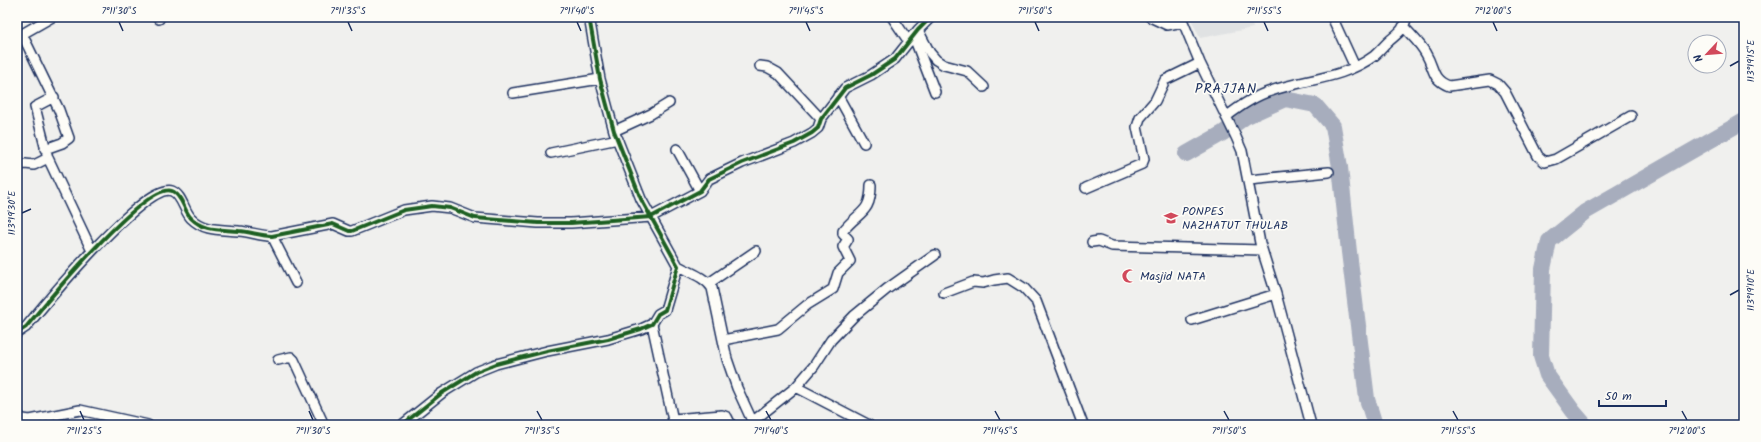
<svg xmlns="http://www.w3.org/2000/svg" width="1761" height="442" viewBox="0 0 1761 442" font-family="Kalam,sans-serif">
	<rect width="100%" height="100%" fill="#f0f0ee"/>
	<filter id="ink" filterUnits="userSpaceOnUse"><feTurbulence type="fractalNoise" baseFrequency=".025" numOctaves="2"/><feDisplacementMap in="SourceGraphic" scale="8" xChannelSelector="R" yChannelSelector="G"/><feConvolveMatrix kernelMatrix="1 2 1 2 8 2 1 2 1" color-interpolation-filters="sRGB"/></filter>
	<g filter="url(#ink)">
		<path fill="#e0e2e3" d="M1190 17H1250L1253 28 1200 38Z"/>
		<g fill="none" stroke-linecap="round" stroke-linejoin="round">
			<path stroke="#a7adbd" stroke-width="16" d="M1186 154 1223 133 1245 117 1285 99 1315 105 1333 126 1340 167 1349 252 1367 399 1375 425
				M1585 425 1573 411 1547 375 1541 356 1543 269 1549 241 1585 212 1744 121"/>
			<defs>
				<path id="minor" d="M158 17 159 19
					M892 17 909 42
					M1150 17 1167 25 1183 22
					M1181 17 1200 63 1236 137 1242 151 1260 243 1276 294 1311 425
					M1332 17 1355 67
					M1404 27C1412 36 1421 44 1426 54 1435 69 1431 79 1449 86L1490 80 1498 84 1505 92 1538 156 1545 162 1556 159 1631 116
					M918 30 930 53 936 60 944 65 967 71 984 87
					M22 34 59 110 69 138 62 143 45 149
					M913 35 935 92
					M17 37 52 17
					M760 66 767 67 778 73 821 119
					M513 93 600 79
					M838 96 864 143
					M54 97 35 107 48 158 92 251
					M1226 117C1240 106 1254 96 1271 91 1305 79 1343 79 1374 56 1379 52 1383 47 1387 43 1396 34 1405 31 1406 17
					M614 131 651 114 669 103
					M677 149 700 191
					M551 153 618 139
					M17 166 25 164 34 165 48 158
					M1249 180 1329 172
					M1086 188 1142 164 1144 159 1137 127 1140 118 1155 101 1165 80 1200 63
					M272 236 296 283
					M1092 242 1099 241 1112 246 1262 250
					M678 266C689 272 705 277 712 288L727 359 737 388 754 425
					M709 283 756 251
					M944 293 973 282 983 283 994 280 1008 278 1024 288 1036 301 1083 425
					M1192 320 1276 294
					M652 324 674 425
					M17 333 26 327C44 305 146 181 172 191 182 195 184 211 191 218 205 232 221 229 239 231 251 232 261 236 272 236L333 224 349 231H352L404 210 432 206 450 208 475 218 538 223H571L651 217 700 191 709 179 742 163 794 143 812 133 818 128 821 119 845 88 871 75 895 59 918 30 931 17
					M723 340 778 329 807 305 833 289 838 273 850 261 843 247 848 239 843 234V231C859 211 871 214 871 185
					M278 360 291 357 294 360 324 425
					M796 387 869 425
					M17 415 23 419 30 420 80 410 148 425
					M673 419 722 415 727 417 731 425
					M752 422 796 387 814 366 831 340 854 316 887 289 935 255
					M402 425 442 393 476 372 496 364 547 351 608 339 641 329 652 324 658 314 665 310 678 266 641 199 614 131 600 79 589 17"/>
			</defs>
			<use href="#minor" stroke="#1b2f5e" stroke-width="12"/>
			<use href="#minor" stroke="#fdfcf7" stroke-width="9"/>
			<defs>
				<path id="cycleway" d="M17 333 26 327C44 305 146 181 172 191 182 195 184 211 191 218 205 232 221 229 239 231 251 232 261 236 272 236L333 224 349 231H352L404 210 432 206 450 208 475 218 538 223H571L651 217 700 191 709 179 742 163 794 143 812 133 818 128 821 119 845 88 871 75 895 59 918 30 931 17
					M402 425 442 393 476 372 496 364 547 351 608 339 641 329 652 324 658 314 665 310 678 266 641 199 614 131 600 79 589 17"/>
			</defs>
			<use href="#cycleway" stroke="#fdfcf7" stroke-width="6"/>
			<use href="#cycleway" stroke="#1b5e20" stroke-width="4"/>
		</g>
	</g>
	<path fill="none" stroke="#1b2f5e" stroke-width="1.5" d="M119 22 123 31M348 22 352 31M577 22 581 31M806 22 810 31M1035 22 1039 31M1264 22 1268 31M1493 22 1497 31M1730 66 1739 61M22 213 31 209M1730 295 1739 290M80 411 84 420M309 411 313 420M537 411 542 420M766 411 771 420M995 411 1000 420M1224 411 1229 420M1453 411 1458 420M1682 411 1687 420"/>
	<defs>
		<symbol id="school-bare" viewBox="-9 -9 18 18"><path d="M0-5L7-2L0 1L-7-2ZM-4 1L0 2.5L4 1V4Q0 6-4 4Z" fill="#d1495b" stroke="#fdfcf7" stroke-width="2.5" paint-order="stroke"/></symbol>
		<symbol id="mosque-bare" viewBox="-9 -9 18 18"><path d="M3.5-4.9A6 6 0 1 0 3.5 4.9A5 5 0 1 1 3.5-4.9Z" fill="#d1495b" stroke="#fdfcf7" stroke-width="2.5" paint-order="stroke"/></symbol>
	</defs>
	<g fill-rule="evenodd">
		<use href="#school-bare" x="1161" y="208" width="20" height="20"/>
		<use href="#mosque-bare" x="1119" y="266" width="20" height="20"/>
	</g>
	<g text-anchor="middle" stroke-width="3.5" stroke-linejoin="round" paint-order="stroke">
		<g font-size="12" fill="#1b2f5e" stroke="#fdfcf7" text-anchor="start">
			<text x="1182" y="215">PONPES<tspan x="1182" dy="14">NAZHATUT THULAB</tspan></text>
			<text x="1140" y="280">Masjid NATA</text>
		</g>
		<g font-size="14" letter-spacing="1" fill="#1b2f5e" stroke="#fdfcf7">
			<text x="1226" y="93">PRAJJAN</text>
		</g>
	</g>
	<rect width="1761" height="442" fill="none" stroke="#fdfcf7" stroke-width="44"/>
	<g transform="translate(1707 54) rotate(244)"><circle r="19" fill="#fdfcf7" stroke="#a3aaba"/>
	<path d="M0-3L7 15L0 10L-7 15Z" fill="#d1495b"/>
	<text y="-6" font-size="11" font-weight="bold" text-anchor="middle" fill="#1b2f5e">N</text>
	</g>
	<path d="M1599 400v6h67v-6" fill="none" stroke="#1b2f5e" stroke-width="2"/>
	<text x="1605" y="400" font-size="12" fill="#1b2f5e" stroke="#fdfcf7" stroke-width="3" paint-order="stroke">50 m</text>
	<rect x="22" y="22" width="1717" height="398" fill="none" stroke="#1b2f5e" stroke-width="1.5"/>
	<g font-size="10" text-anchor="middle" fill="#1b2f5e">
		<text x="119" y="14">7°11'30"S</text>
		<text x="348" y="14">7°11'35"S</text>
		<text x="577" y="14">7°11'40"S</text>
		<text x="806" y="14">7°11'45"S</text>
		<text x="1035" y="14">7°11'50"S</text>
		<text x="1264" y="14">7°11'55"S</text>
		<text x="1493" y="14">7°12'00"S</text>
		<text transform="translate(1750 61) rotate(-90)" y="4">113°19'15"E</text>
		<text transform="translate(11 213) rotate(-90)" y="4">113°19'30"E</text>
		<text transform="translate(1750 290) rotate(-90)" y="4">113°19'10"E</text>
		<text x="84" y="434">7°11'25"S</text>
		<text x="313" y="434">7°11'30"S</text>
		<text x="542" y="434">7°11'35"S</text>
		<text x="771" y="434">7°11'40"S</text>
		<text x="1000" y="434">7°11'45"S</text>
		<text x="1229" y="434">7°11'50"S</text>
		<text x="1458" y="434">7°11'55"S</text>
		<text x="1687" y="434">7°12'00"S</text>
	</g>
</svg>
